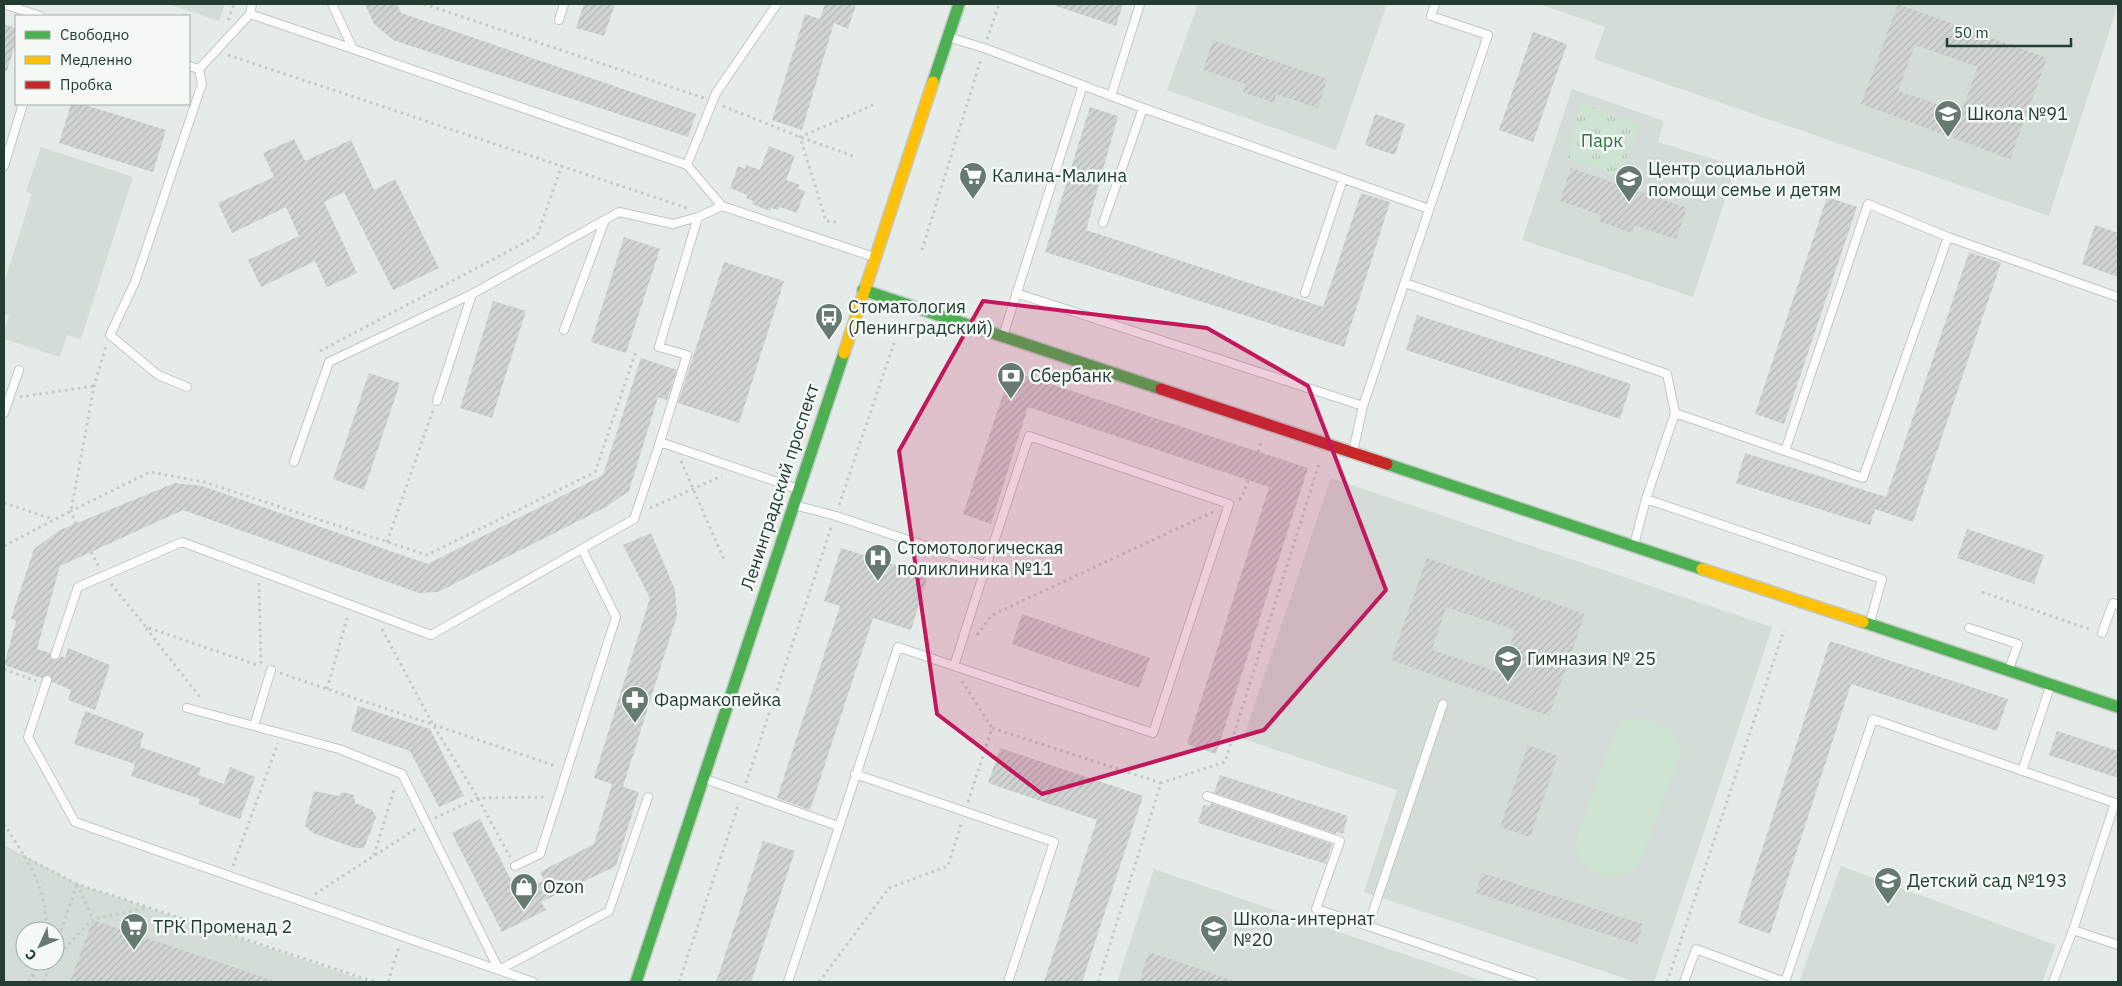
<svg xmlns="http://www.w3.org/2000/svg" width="2122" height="986" viewBox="0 0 2122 986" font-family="'IBM Plex Sans',sans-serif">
	<defs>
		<pattern id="park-tufts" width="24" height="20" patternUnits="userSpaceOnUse" patternTransform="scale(1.25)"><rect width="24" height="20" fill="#cfe3d3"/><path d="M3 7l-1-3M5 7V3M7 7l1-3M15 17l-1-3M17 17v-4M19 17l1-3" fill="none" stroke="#b1c4b6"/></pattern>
		<pattern id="building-hatch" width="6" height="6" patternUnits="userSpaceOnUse" patternTransform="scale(1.25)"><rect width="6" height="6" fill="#d0d4d2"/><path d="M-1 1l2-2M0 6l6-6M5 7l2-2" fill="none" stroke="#b2b7b5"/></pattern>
	</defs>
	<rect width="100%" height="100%" fill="#e5ebe8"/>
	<path fill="#d3dcd7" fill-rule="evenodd" d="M168 4H225L219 21Z
		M1198 4H1387L1336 150 1167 90Z
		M1539 4H2118L2049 216 1594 59 1605 27Z
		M1572 89 1664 121 1658 142 1736 166 1693 297 1522 240Z
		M41 147 133 177 81 339 67 335 60 357 4 339V331L9 316 4 314V283L32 194 26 191Z
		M1331 478 1772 627 1654 982H1636L1364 892 1397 790 1243 739Z
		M4 845 77 884 369 982H4ZM25 931H55V961H25Z
		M1841 866 2056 945 2042 982H1799Z
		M1154 869 1486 982H1117Z"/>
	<path fill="url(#park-tufts)" d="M1581 103 1640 125 1622 177 1567 158Z"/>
	<path fill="#cfe3d3" d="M1629 718C1657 716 1671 724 1682 750L1640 862C1622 885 1586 880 1577 851 1576 847 1577 840 1577 835L1619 722Z"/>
	<path fill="url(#building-hatch)" fill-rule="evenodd" d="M365 4H397L401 13 696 114 688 137 393 40 374 24Z
		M584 4H615L604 36 576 28Z
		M825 4H856L848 29 834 23 802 130 772 120 805 14 820 19Z
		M1056 4H1123L1116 26 1056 6Z
		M1898 4 2047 58 2010 159 1861 104ZM1915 45 1978 67 1961 112 1898 91Z
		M4 24 16 28V41L7 71H4Z
		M1533 32 1567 44 1533 142 1499 130Z
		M1213 40 1327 79 1318 108 1276 94 1274 103 1243 92 1246 84 1203 70Z
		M71 104H82L166 130 153 172 59 143Z
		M1090 107 1118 116 1086 230 1323 307 1361 193 1390 202 1344 347 1045 252Z
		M1375 114 1405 124 1395 155 1365 145Z
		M294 139 305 161 351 140 374 190 395 179 439 268 393 290 344 192 324 202 357 273 327 287 315 261 261 287 248 260 299 236 286 207 232 233 218 203 274 177 263 153Z
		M769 146 795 156 786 180 800 185 798 189 805 191 797 213 780 207 778 210 771 208 770 211 752 204 753 201 746 198 747 195 730 188 738 166 745 169 746 165 760 170Z
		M1571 168 1687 208 1676 239 1634 225 1632 233 1599 221 1601 215 1560 201Z
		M1827 197 1857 207 1784 424 1755 414Z
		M2095 225 2118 233V277L2082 264Z
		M624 237 660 249 626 353 591 342Z
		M1969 252 2001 263 1913 522 1875 509 1870 525 1736 483 1745 453 1886 497Z
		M724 262 784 281 739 423 678 403Z
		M493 301 526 311 492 418 460 408Z
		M1417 315 1631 384 1620 419 1406 350Z
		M641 358 677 370 667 400 658 397 629 491 606 507 438 592 419 593 183 510 60 566 37 649 50 653V658L54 660H58L61 656 65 658 68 648 110 665 95 710 68 700 71 690 52 682V678L49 675H45L42 678 4 665 16 621 11 618 34 549 60 530 175 483 202 486 428 564 603 475Z
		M1011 371 1308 468 1216 754 1187 744 1269 487 1028 407 991 524 963 514Z
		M369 373 400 383 364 490 333 479Z
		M1967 529 2044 555 2034 584 1957 558Z
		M651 533 675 590 677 615 623 787 639 792 616 866 541 902 546 910 502 932 452 833 480 819 518 894 544 880 540 872 594 844 612 784 594 778 650 598 623 545Z
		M841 548 928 575 911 630 873 618 810 810 777 798 840 606 824 601Z
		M1427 558 1585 614 1549 716 1391 660ZM1446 607 1515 630 1501 673 1432 650Z
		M1022 614 1150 658 1139 688 1012 644Z
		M1830 641 2008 699 1997 731 1851 684 1770 934 1738 923Z
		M358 706 430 729 464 796 439 807 410 751 351 731Z
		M85 711 144 733 140 747 201 768 198 775 224 784 230 767 255 777 240 819 198 804 200 799 131 776 135 764 74 744Z
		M2057 731 2118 751V778L2049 755Z
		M1528 745 1558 756 1530 837 1500 827Z
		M1000 748 1143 796 1082 982H1044L1097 820 988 783Z
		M1220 775 1348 816 1343 834 1336 832V834L1214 793Z
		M314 791 338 796 343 792 354 795 355 803 372 810 376 817 364 848H355L313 833 305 826Z
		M1211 803 1332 844 1326 864 1198 823 1203 805 1210 807Z
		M763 841 795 851 751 982H716Z
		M1482 873 1643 924 1637 944 1476 893Z
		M93 920 272 980V982H70Z
		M1149 952 1232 980V982H1139Z"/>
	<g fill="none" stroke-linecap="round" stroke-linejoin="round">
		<defs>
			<path id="lane" d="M4 4 40 16
				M332 4 353 49 687 165 722 206 874 257
				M250 14 252 4
				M559 20 564 4
				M948 37 984 48 1143 108 1429 209
				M189 66 199 69 250 14 353 49
				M1111 96 1140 4
				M687 165 716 93 777 4
				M4 166 23 104
				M1103 223 1143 108
				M1405 283 1667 374 1675 413 1646 499 1634 545
				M1016 293 1363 406
				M1305 293 1343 179
				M564 330 605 220
				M1003 336 1083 85
				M187 387 158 375 110 335 135 282 202 84 199 69
				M437 401 472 294
				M4 413 19 370
				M1675 413 1863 478 1948 237 2118 297
				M660 442 687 355 659 347 698 217
				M1785 451 1868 204 1948 237
				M1353 452 1363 406 1488 35 1431 16 1435 4
				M294 462 329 362 472 294 619 212 673 224 698 217 722 206
				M1646 499 1882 579 1870 622
				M1969 628 2018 644 2009 669
				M2102 633 2113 603 2118 605
				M55 655 78 587 182 542 431 635 634 519 660 442 798 489
				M954 666 1153 733 1229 504 1029 436 986 566
				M47 680 28 737 75 822 533 982
				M1443 704 1368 926 1533 982
				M187 708 339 749 402 774 499 970 609 911 648 797
				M254 726 271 670
				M2022 771 2050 687
				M855 774 1054 842 1008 982
				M705 779 838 826
				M1207 796 1340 841 1316 909 1368 926
				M515 866 540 854 616 617 582 549
				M788 982 898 647 954 666 986 566 836 516 794 505
				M1684 982 1696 949 1785 982 1873 719 2115 803 2073 930
				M2053 982 2073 930 2118 945"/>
			<path id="fast" d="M933 82 959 4
				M863 290 1161 389
				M1387 464 1702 569
				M1863 622 2118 707
				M636 982 844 353"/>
			<path id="slow" d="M844 353 933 82
				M1702 569 1863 622"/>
			<path id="jam" d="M1161 389 1387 464"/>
		</defs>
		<use href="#lane" stroke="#c2c8c5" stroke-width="10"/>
		<use href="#fast" stroke="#c1c8c5" stroke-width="14"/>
		<use href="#slow" stroke="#c1c8c5" stroke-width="14"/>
		<use href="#jam" stroke="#c1c8c5" stroke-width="14"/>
		<path stroke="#c2cac6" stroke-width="3" stroke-dasharray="2.5 4" stroke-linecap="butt" d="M424 4 704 98
			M228 20 234 4
			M987 39 999 4
			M228 55 687 208
			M723 106 800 137 856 157
			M836 222 826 221 800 137 873 105
			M922 250 981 59
			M320 351 537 236 562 165
			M20 397 94 386
			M1258 452 1261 442
			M681 461 725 562
			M1239 499 1242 498 1248 480
			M4 503 53 519
			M839 505 894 343
			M650 508 722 476
			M76 524 71 511 150 472 204 482 427 555 595 472 636 351
			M387 542 433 410
			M4 546 71 511 94 386 106 346
			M91 552 99 567
			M259 583 261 665
			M111 584 146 627 260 666
			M1982 592 2092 630
			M146 628 202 700
			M382 629 432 723 478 798 510 857
			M977 635 992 615 1213 512
			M4 669 36 681
			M280 673 556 766
			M962 681 992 728
			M327 689 348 615
			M746 783 832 525
			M968 802 992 728 1161 783
			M435 818 478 798 547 797
			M4 824C24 856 51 892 45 931
			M374 855 395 787
			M23 856 77 884 375 982
			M233 866 278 743
			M77 884 93 919
			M315 894 417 828
			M55 949 77 884
			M55 958 93 919 146 908
			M33 975 36 982
			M29 982 39 961
			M44 982 51 961
			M388 982 399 947
			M679 982 739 803
			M819 982 889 888 948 866 962 822
			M1098 982 1161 783 1225 762 1320 461
			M1667 982 1784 630"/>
		<use href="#lane" stroke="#fbfcfc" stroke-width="8"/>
		<use href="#fast" stroke="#4caf50" stroke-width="11"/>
		<use href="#slow" stroke="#ffc107" stroke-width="11"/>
		<use href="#jam" stroke="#c62828" stroke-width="11"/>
	</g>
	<path fill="#c2185b" fill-opacity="0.2" stroke="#c2185b" stroke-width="4" stroke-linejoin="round" d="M983 301 1207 328 1308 386 1386 590 1264 730 1042 794 937 714 899 451Z"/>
	<defs>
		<symbol id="school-pin" viewBox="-11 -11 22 30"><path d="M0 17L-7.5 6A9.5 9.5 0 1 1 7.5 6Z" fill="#677a72" stroke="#f4f9f6"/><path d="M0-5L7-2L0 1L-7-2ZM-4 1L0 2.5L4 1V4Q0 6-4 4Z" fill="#fff"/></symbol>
		<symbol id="supermarket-pin" viewBox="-11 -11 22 30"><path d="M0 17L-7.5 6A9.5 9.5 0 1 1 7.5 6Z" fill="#677a72" stroke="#f4f9f6"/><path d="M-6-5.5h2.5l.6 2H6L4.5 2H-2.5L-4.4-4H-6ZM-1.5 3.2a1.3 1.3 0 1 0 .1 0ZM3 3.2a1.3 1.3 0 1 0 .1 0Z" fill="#fff"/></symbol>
		<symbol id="bus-pin" viewBox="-11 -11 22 30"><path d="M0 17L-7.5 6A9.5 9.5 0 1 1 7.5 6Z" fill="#677a72" stroke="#f4f9f6"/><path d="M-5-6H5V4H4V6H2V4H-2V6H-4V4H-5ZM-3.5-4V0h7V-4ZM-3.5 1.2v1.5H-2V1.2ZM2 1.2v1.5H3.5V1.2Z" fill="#fff"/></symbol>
		<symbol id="bank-pin" viewBox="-11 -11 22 30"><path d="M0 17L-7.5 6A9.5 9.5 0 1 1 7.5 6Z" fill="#677a72" stroke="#f4f9f6"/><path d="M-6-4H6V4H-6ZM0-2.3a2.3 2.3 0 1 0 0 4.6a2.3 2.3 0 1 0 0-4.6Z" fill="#fff"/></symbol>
		<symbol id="hospital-pin" viewBox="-11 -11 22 30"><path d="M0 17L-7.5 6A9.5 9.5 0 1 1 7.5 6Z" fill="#677a72" stroke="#f4f9f6"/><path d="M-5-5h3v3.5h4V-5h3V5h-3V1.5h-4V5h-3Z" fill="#fff"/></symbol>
		<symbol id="pharmacy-pin" viewBox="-11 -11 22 30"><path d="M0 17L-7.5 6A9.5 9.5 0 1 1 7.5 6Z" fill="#677a72" stroke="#f4f9f6"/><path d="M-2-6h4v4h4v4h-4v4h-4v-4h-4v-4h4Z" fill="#fff"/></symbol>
		<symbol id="shop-pin" viewBox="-11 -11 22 30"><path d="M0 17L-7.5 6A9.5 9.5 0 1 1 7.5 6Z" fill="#677a72" stroke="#f4f9f6"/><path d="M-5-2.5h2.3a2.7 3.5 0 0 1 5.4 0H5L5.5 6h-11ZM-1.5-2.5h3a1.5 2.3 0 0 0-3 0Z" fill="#fff"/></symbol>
	</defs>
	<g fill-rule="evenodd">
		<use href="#school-pin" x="1932" y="98" width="32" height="43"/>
		<use href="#supermarket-pin" x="957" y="160" width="32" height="43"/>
		<use href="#school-pin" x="1613" y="163" width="32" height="43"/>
		<use href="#bus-pin" x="813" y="301" width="32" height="43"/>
		<use href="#bank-pin" x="995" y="360" width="32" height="43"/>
		<use href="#hospital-pin" x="862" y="542" width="32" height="43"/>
		<use href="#school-pin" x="1492" y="643" width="32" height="43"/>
		<use href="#pharmacy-pin" x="619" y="684" width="32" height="43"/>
		<use href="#school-pin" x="1872" y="865" width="32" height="43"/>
		<use href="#shop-pin" x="508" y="871" width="32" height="43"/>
		<use href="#supermarket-pin" x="118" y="911" width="32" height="43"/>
		<use href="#school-pin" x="1198" y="913" width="32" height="43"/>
	</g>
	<g text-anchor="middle" stroke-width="5" stroke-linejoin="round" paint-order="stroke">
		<g font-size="18" fill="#233d33" stroke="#f4f9f6" text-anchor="start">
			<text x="1967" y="120">Школа №91</text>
			<text x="1648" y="175">Центр социальной<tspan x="1648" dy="21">помощи семье и детям</tspan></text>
			<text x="992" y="182">Калина-Малина</text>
			<text x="848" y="313">Стоматология<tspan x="848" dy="21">(Ленинградский)</tspan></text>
			<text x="1030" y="382">Сбербанк</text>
			<text x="897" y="554">Стомотологическая<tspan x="897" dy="21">поликлиника №11</tspan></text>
			<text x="1527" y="665">Гимназия № 25</text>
			<text x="654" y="706">Фармакопейка</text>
			<text x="1907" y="887">Детский сад №193</text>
			<text x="543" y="893">Ozon</text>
			<text x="1233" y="925">Школа-интернат<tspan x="1233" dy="21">№20</tspan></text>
			<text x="153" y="933">ТРК Променад 2</text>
		</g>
		<g font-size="18" fill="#2f733f" stroke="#f4f9f6">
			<text x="1602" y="147">Парк</text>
		</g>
		<g font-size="18" fill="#233d33" stroke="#f4f9f6">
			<text transform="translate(780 487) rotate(-72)" y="6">Ленинградский проспект</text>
		</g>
	</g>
	<rect width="2122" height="986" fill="none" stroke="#233d33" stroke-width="10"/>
	<rect x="15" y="15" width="175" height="90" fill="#f4f9f6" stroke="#a0aea8"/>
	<rect x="25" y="31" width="25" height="8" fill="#4caf50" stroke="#a0aea8"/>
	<text x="60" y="40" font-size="15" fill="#233d33">Свободно</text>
	<rect x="25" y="56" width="25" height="8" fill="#ffc107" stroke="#a0aea8"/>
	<text x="60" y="65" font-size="15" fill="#233d33">Медленно</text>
	<rect x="25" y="81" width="25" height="8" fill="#c62828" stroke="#a0aea8"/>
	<text x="60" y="90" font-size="15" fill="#233d33">Пробка</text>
	<g transform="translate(40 946) rotate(226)"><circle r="24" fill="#f4f9f6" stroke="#a0aea8"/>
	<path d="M0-4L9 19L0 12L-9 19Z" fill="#677a72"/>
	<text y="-8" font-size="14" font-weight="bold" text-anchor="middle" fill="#233d33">С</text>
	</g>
	<path d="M1947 38v8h124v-8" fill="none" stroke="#233d33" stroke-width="2.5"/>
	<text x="1954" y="38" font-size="15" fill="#233d33" stroke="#f4f9f6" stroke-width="4" paint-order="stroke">50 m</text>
</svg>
